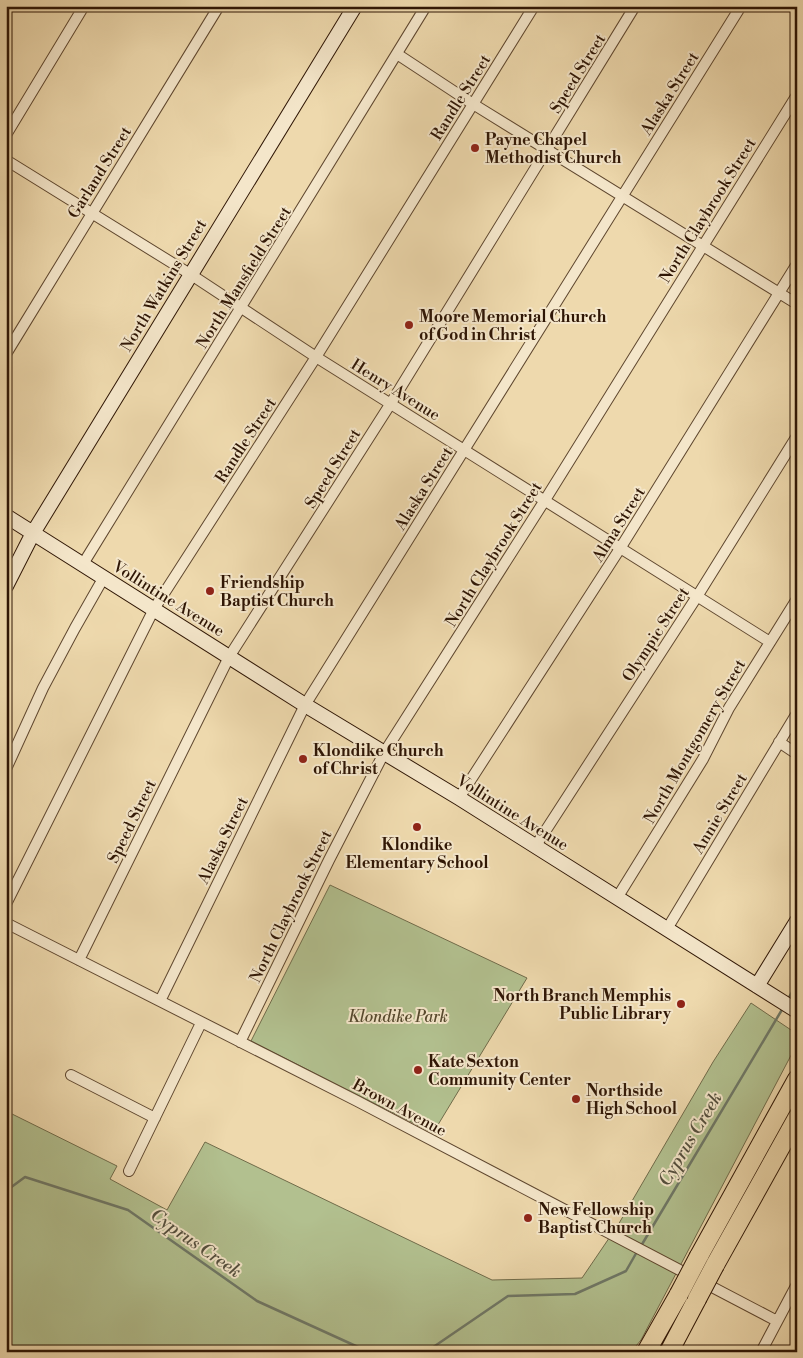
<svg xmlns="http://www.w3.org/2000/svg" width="803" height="1358" viewBox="0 0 803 1358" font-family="'Libre Bodoni',serif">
	<rect width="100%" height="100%" fill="#eed9ad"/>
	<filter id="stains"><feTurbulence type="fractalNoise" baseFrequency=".004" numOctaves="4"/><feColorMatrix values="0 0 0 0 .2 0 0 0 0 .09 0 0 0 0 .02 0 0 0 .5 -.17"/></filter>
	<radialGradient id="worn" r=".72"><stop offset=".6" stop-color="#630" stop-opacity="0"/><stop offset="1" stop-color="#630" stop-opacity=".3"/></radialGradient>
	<path fill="#b2c08f" stroke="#706b4a" d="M330 885 527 978 433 1133 251 1041Z
		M751 1003 797 1034V1044L641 1340 631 1352H6V1111L117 1166 110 1179 167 1210 205 1142 492 1280 582 1278 618 1225 713 1062Z"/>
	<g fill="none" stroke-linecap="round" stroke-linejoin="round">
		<path stroke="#6f7867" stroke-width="2.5" d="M788 999 797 984
			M6 1191 25 1177 128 1210 257 1301 369 1352
			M641 1246 783 1008
			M426 1352 508 1296 575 1294 626 1271 638 1250"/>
		<defs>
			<path id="street" d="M397 54 473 104 797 304
				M6 135 84 6
				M6 160 190 274 316 357 770 642
				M6 354 219 6
				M83 564 426 6
				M779 742 797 754
				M6 769 43 688 75 628 104 577
				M459 798 621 547 797 264
				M535 847 698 595 797 436
				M617 898 703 759 729 708 797 599
				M6 904 154 609 316 357 534 6
				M6 923 357 1101 777 1321
				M667 929 797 713
				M79 960 229 657 391 403 635 6
				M160 1001 305 705 741 6
				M240 1042 329 860 384 753 545 500 797 95
				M71 1075 155 1118
				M129 1171 201 1023
				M761 1352 797 1284"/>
			<path id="secondary" d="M6 516 305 705 459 798 797 1011
				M6 586 33 533 355 6
				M757 986 797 921"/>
			<path id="highway" d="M699 1256 797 1079
				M715 1265 797 1118
				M646 1352 679 1294
				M669 1352 697 1299"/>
		</defs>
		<use href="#street" stroke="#5f472f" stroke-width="12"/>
		<use href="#secondary" stroke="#2f1605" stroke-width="16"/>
		<use href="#highway" stroke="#2f1605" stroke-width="20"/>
		<use href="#street" stroke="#f4e6ca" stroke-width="10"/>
		<use href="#secondary" stroke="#f4e6ca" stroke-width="14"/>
		<use href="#highway" stroke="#eed9ad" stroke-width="18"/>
		<defs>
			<path id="highway-bridge" d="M679 1294 699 1256
				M697 1299 715 1265"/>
		</defs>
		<use href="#highway-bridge" stroke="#2f1605" stroke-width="20" stroke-linecap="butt"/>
		<use href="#highway-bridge" stroke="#eed9ad" stroke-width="18"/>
	</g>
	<g fill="#8f2418" stroke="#f4e6ca" stroke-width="2">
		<circle cx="475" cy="148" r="5"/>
		<circle cx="409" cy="325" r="5"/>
		<circle cx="210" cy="591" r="5"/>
		<circle cx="303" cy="759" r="5"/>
		<circle cx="417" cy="827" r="5"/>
		<circle cx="681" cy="1004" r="5"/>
		<circle cx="418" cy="1070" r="5"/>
		<circle cx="576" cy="1099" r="5"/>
		<circle cx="528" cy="1218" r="5"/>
	</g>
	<g text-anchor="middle" stroke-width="4" stroke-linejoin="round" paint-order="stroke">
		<g font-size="16" fill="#2f1605" stroke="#f4e6ca">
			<text transform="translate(577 73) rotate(-58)" y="6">Speed Street</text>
			<text transform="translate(669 93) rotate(-58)" y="6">Alaska Street</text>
			<text transform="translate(460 97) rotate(-58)" y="6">Randle Street</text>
			<text transform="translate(99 172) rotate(-58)" y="6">Garland Street</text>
			<text transform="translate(707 210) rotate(-58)" y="6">North Claybrook Street</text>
			<text transform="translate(243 277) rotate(-58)" y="6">North Mansfield Street</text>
			<text transform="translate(163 285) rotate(-59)" y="6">North Watkins Street</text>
			<text transform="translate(396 389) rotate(32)" y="6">Henry Avenue</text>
			<text transform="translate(245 440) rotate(-57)" y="6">Randle Street</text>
			<text transform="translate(332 468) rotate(-58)" y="6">Speed Street</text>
			<text transform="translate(423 488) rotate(-58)" y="6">Alaska Street</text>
			<text transform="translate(618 524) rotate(-58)" y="6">Alma Street</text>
			<text transform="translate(493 554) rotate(-58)" y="6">North Claybrook Street</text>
			<text transform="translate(169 598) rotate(32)" y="6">Vollintine Avenue</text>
			<text transform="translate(655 634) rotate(-57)" y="6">Olympic Street</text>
			<text transform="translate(694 741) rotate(-60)" y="6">North Montgomery Street</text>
			<text transform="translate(513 812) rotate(32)" y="6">Vollintine Avenue</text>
			<text transform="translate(719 813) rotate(-59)" y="6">Annie Street</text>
			<text transform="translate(131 821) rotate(-64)" y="6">Speed Street</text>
			<text transform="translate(222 840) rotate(-64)" y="6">Alaska Street</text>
			<text transform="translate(290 906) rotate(-64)" y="6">North Claybrook Street</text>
			<text transform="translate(400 1107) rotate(28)" y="6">Brown Avenue</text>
		</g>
		<g font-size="16" font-weight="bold" fill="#2f1605" stroke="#f4e6ca" text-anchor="start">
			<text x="485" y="145">Payne Chapel<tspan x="485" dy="18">Methodist Church</tspan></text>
			<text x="419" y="322">Moore Memorial Church<tspan x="419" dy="18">of God in Christ</tspan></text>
			<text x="220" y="588">Friendship<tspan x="220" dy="18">Baptist Church</tspan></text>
			<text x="313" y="756">Klondike Church<tspan x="313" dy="18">of Christ</tspan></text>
			<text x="417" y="850" text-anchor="middle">Klondike<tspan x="417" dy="18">Elementary School</tspan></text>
			<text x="671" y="1001" text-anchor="end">North Branch Memphis<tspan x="671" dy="18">Public Library</tspan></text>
			<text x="428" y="1067">Kate Sexton<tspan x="428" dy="18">Community Center</tspan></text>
			<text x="586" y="1096">Northside<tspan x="586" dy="18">High School</tspan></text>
			<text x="538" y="1215">New Fellowship<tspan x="538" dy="18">Baptist Church</tspan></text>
		</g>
		<g font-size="16" font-style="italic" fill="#56492e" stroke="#f4e6ca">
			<text x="398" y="1022">Klondike Park</text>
		</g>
		<g font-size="18" font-style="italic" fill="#544f3e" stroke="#f4e6ca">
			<text transform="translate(690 1139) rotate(-59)" y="6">Cyprus Creek</text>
			<text transform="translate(196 1243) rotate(35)" y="6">Cyprus Creek</text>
		</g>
	</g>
	<rect width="803" height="1358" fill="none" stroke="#eed9ad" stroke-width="25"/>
	<rect x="8" y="8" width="788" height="1343" fill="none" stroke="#2f1605" stroke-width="2.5"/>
	<rect x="12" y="12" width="778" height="1333" fill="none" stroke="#2f1605"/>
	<rect width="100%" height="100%" filter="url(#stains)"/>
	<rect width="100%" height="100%" fill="url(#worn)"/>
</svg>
